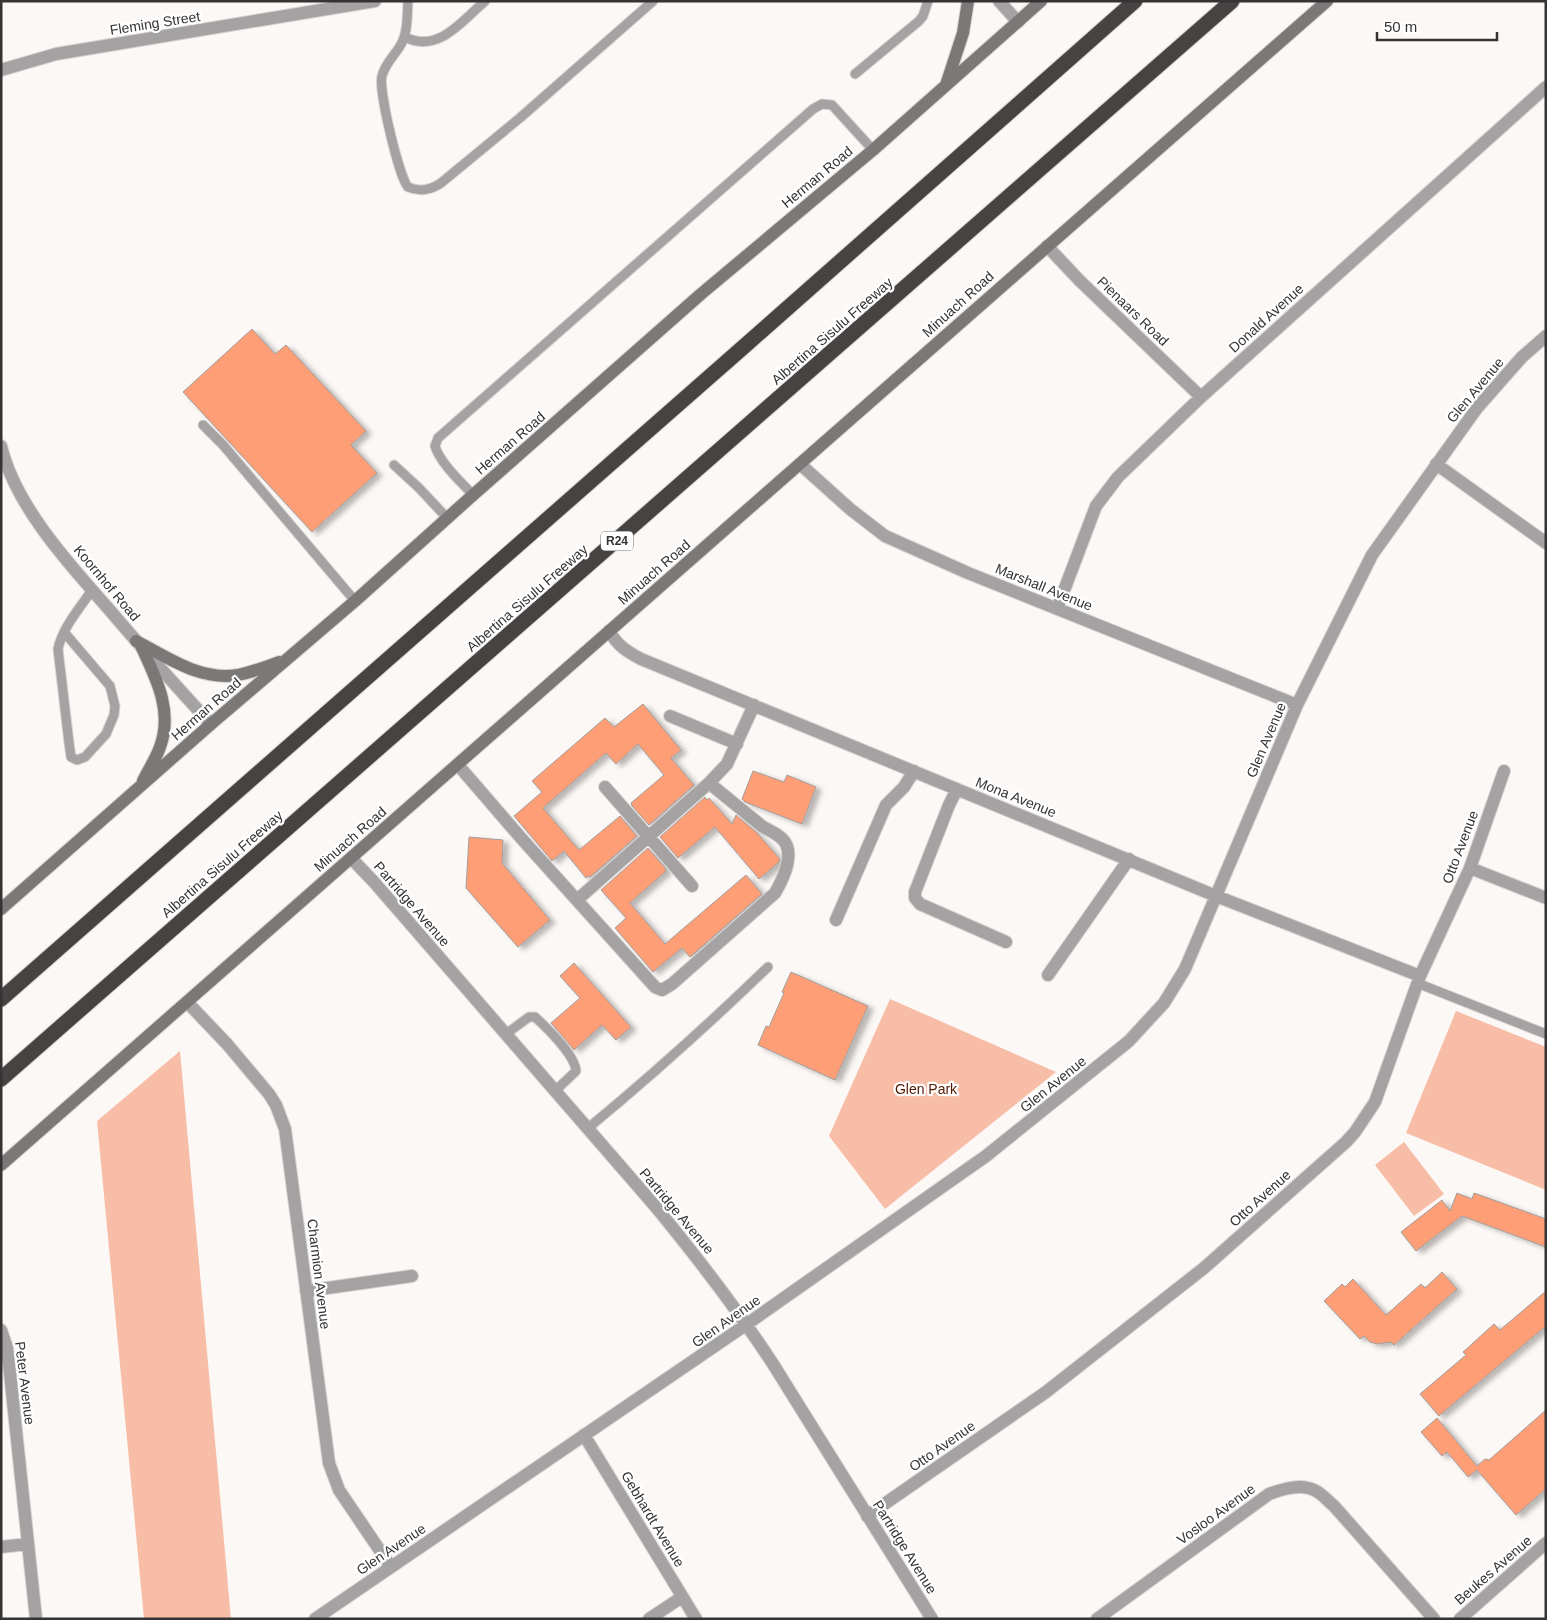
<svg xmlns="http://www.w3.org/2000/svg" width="1547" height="1620" viewBox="0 0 1547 1620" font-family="Arial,sans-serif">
	<defs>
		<filter id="shadow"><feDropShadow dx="5.5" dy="3" stdDeviation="2.5" flood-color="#0004"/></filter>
	</defs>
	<rect width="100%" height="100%" fill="#fcf8f6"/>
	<path fill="#f7bda6" d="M890 999 1056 1072 885 1209 829 1136Z
		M1456 1011 1546 1047V1190L1406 1133Z
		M180 1051 231 1619H144L97 1121Z
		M1404 1142 1444 1194 1414 1216 1375 1165Z"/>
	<path fill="#fe9e77" stroke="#a09d9b" filter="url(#shadow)" d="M252 329 275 354 286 345 366 431 351 445 377 473 312 532 183 392Z
		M643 704 681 750 671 758 694 785 649 825 632 806 631 803 664 775 638 744 616 764 606 753 543 808 579 850 620 816 637 836 590 877 589 876 586 878 564 851 552 861 514 816 542 792 532 781 605 718 614 727Z
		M753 771 784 782 787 775 816 787 802 824 745 802 742 799Z
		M705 797 707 800 709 798 732 824 736 815 756 832 780 859 779 862 759 879 715 827 678 858 660 837Z
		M469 837 503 840 502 863 550 920 518 947 466 888Z
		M648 848 666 869 665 870 666 871 630 903 665 944 746 875 762 894 690 957 682 948 653 972 615 928 626 918 601 890Z
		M574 963 631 1027 616 1040 602 1025 574 1050 551 1023 580 998 560 976Z
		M791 972 868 1006 835 1080 758 1045 766 1026 769 1027 784 993 782 992Z
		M1457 1193 1472 1199 1474 1193 1546 1219V1247L1462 1216 1416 1251 1401 1232 1442 1200 1450 1211Z
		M1442 1272 1457 1289 1394 1345 1391 1342 1377 1344 1370 1342 1364 1336 1360 1339 1324 1301 1342 1284 1345 1287 1353 1279 1386 1315 1421 1284 1425 1288Z
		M1546 1291V1326L1439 1416 1420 1394 1466 1355 1463 1352 1494 1324 1500 1330Z
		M1546 1410V1489L1516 1515 1477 1470 1468 1477 1447 1452 1442 1456 1421 1432 1437 1418 1477 1466 1485 1459 1489 1460Z"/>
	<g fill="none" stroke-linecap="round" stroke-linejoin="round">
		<defs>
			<path id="lane" d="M408 1C407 16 408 34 400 46 394 56 385 64 382 76 378 89 399 177 408 187 419 192 431 190 441 183L521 117 653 1
				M405 37C438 54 462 21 485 1
				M855 74 919 21 923 16 928 1
				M203 425 223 445 355 601
				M394 465 419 488 448 519
				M473 495C461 482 440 463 435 446L438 438 813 109 822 104 832 105 873 150
				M64 632 110 686 115 706 114 715 106 734 85 757 77 760 71 757 69 743 58 649C62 628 80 608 92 590
				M1417 983 1546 1034
				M506 1034 529 1017H535C547 1028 575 1055 576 1071L555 1091
				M587 1129C650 1077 710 1023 768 967"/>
			<path id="street" d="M999 1 1018 22
				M1 70 56 54 375 1
				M1047 246 1079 280 1201 397
				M1 446C15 505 68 563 107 607 141 647 176 686 211 724
				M800 464 850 509 885 536 968 573 1297 705
				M1436 464 1546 543
				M1057 609 1096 506 1118 477 1201 397 1546 87
				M609 631C618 646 626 651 641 659L1216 896 1420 976
				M670 716 737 744
				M458 765 521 838 655 987 662 990 672 984 775 893C782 881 793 858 786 844 782 836 771 831 763 827L709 783
				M605 787 692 886
				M957 789 949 805 915 892V898L920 904 1006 942
				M351 858 374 882 655 1206C697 1257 737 1309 773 1364L932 1619
				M1470 868 1546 898
				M577 900 709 783 727 764 754 705
				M836 920 886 805 904 787 914 771
				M1048 975 1129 859
				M187 1002 227 1044 269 1094 276 1105 285 1129 329 1463 339 1490 391 1567
				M306 1291 412 1276
				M1 1330 7 1348 9 1364 36 1619
				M584 1435 696 1619
				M867 1516 1046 1392 1204 1268 1346 1142 1355 1132 1375 1102 1420 976 1470 868 1504 771
				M1 1547 27 1544
				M315 1619 747 1324 986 1156 1129 1041 1164 1003 1185 969 1297 705 1372 555 1477 408 1522 357 1546 336
				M649 1619 682 1597
				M1097 1619 1269 1494C1283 1489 1301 1483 1316 1491 1322 1494 1328 1501 1334 1506L1434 1619
				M1460 1619 1546 1543"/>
			<path id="secondary" d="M946 85 963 33 968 1
				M136 641C169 658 200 681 238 675 252 672 266 667 279 662
				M142 648C157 680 173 712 160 747 156 759 148 770 143 781
				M1 909 211 724 355 601 473 495 701 294 873 150 1041 1
				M1 1165 1327 1"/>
			<path id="highway" d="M1 999 748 343 1135 1
				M1 1079 1232 1"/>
		</defs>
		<use href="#lane" stroke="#d8d5d3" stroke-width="11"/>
		<use href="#street" stroke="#d8d5d3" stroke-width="14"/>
		<use href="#secondary" stroke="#d8d5d3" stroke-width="14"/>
		<use href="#highway" stroke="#d8d5d3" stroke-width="17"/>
		<use href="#lane" stroke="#a4a2a2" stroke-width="9"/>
		<use href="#street" stroke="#a4a2a2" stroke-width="12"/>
		<use href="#secondary" stroke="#7b7978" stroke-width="12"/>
		<use href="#highway" stroke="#474342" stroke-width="15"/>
	</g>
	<g text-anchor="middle" stroke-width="4.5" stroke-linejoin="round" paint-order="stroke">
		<rect fill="#fff" stroke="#727070" stroke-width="1" x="601" y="531.5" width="32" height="19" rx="4"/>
		<g font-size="12" font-weight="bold" fill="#353333">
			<text x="617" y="545">R24</text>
		</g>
		<g font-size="14" fill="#353333" stroke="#fff">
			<text transform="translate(155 23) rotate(-9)" y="5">Fleming Street</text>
			<text transform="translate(817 177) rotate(-40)" y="5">Herman Road</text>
			<text transform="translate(958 304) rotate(-42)" y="5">Minuach Road</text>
			<text transform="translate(1133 311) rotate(44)" y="5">Pienaars Road</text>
			<text transform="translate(1266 318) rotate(-42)" y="5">Donald Avenue</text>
			<text transform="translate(832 331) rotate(-41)" y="5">Albertina Sisulu Freeway</text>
			<text transform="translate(1475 390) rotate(-50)" y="5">Glen Avenue</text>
			<text transform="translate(510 443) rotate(-41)" y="5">Herman Road</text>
			<text transform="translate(654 572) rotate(-41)" y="5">Minuach Road</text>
			<text transform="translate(107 583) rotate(50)" y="5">Koornhof Road</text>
			<text transform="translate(1044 587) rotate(22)" y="5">Marshall Avenue</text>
			<text transform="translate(527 598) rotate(-41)" y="5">Albertina Sisulu Freeway</text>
			<text transform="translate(206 709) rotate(-41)" y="5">Herman Road</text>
			<text transform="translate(1266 740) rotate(-67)" y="5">Glen Avenue</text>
			<text transform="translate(1016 797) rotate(22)" y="5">Mona Avenue</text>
			<text transform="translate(350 839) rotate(-41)" y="5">Minuach Road</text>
			<text transform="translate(1460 847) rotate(-69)" y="5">Otto Avenue</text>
			<text transform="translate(222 864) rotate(-41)" y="5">Albertina Sisulu Freeway</text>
			<text transform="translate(412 904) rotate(49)" y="5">Partridge Avenue</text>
			<text transform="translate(1053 1084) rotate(-39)" y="5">Glen Avenue</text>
			<text transform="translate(1260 1198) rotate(-42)" y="5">Otto Avenue</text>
			<text transform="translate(677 1211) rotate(50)" y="5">Partridge Avenue</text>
			<text transform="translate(319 1274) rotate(83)" y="5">Charmion Avenue</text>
			<text transform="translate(726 1321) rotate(-35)" y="5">Glen Avenue</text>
			<text transform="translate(25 1383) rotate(83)" y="5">Peter Avenue</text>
			<text transform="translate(942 1446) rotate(-35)" y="5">Otto Avenue</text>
			<text transform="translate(1216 1514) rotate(-36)" y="5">Vosloo Avenue</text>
			<text transform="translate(653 1519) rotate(59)" y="5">Gebhardt Avenue</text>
			<text transform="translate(905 1547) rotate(58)" y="5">Partridge Avenue</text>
			<text transform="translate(391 1549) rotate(-34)" y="5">Glen Avenue</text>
			<text transform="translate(1493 1570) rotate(-41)" y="5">Beukes Avenue</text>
		</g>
		<g font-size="14" fill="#521800" stroke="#fff">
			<text x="926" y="1094">Glen Park</text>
		</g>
	</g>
	<rect width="1547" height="1620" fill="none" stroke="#353333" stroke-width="5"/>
	<path d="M1377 32v8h120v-8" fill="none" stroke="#353333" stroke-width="2.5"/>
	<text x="1384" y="32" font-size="15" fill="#353333" stroke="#ffffff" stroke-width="4" paint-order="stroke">50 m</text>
</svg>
